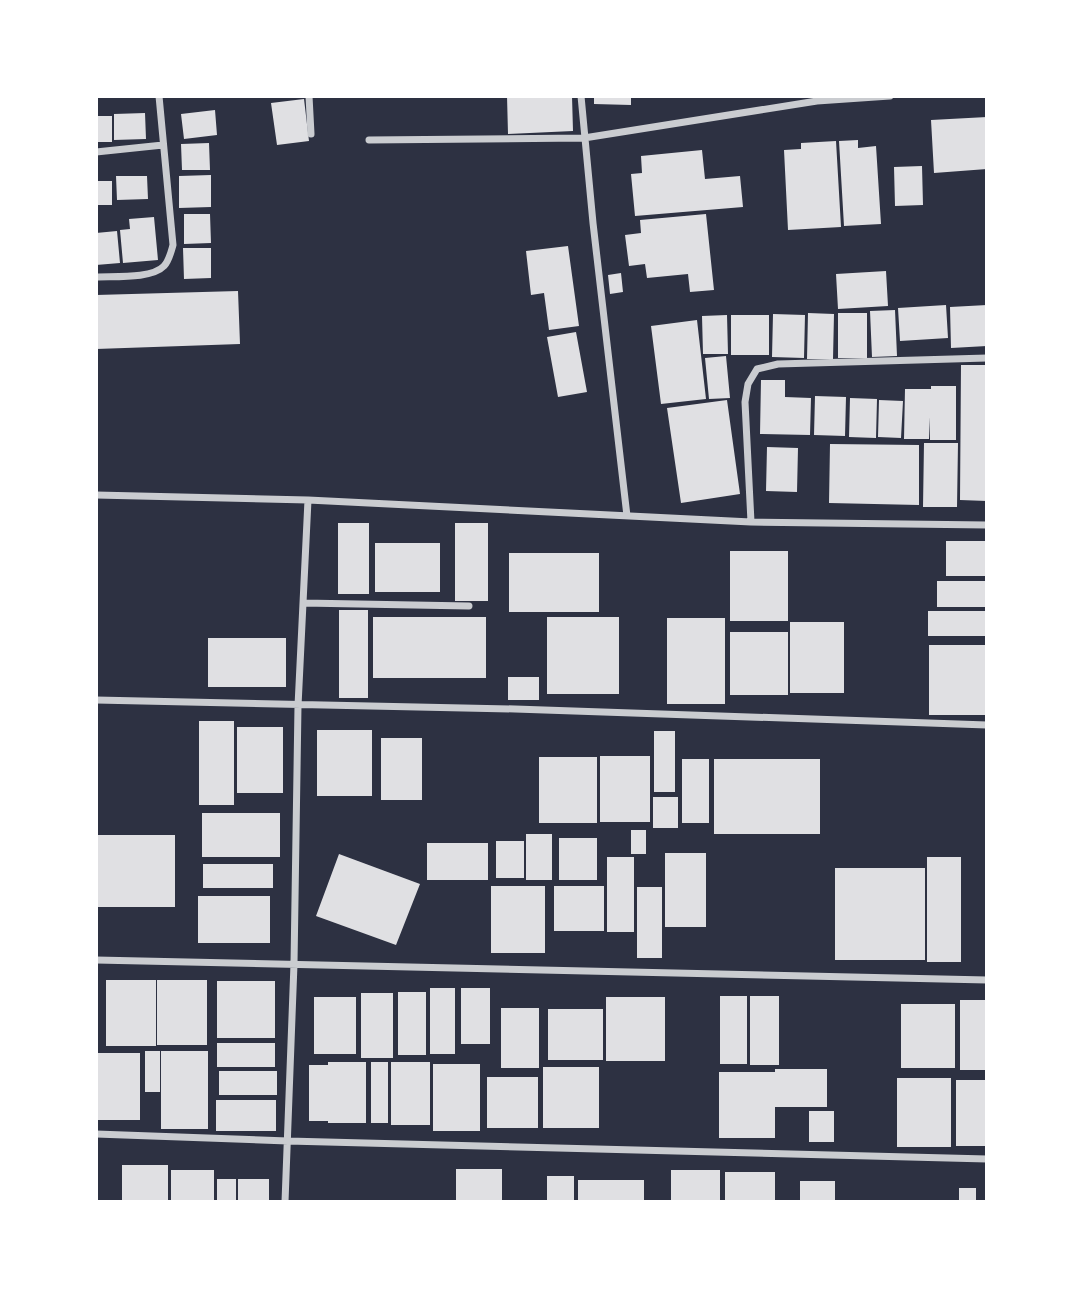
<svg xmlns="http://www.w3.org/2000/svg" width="1083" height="1298" viewBox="0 0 1083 1298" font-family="Manrope,sans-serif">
	<rect width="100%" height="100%" fill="#2d3142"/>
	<path fill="#e0e0e3" d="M507 96H572L573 131 508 134Z
		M594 96H631V105L594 104Z
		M304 99 309 141 277 145 271 103Z
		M215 110 217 135 184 139 181 114Z
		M145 113 146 139 114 140V114Z
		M96 116H112V142H96Z
		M987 117V169L934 173 931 120Z
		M858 140V148L876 146 881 224 844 226 839 141Z
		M836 141 841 227 788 230 784 150 801 149V143Z
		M209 143 210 170H182L181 144Z
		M702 150 705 179 740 176 743 207 635 216 631 174 642 173 641 156Z
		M922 166 923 205 895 206 894 167Z
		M211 175V207L179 208V176Z
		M116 176H147L148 199 117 200Z
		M96 181H112V205H96Z
		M184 214H210L211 243 184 244Z
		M706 214 714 290 690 292 688 274 647 278 645 264 629 266 625 235 641 233 640 220Z
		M154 217 158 260 123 263 120 230 130 229 129 219Z
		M117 231 120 263 96 265V233Z
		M568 246 579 326 549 330 544 293 531 295 526 251Z
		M183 248H211V278L184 279Z
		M886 271 888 306 838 309 836 274Z
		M621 273 623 292 610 294 608 275Z
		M238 291 240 344 96 349V295Z
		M946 305 948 338 900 341 898 308Z
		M987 305V346L951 348 950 307Z
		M895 310 897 356 872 357 870 311Z
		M808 313 834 314 833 359H807Z
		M838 313H867V358H838Z
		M773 314 805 315 804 358 772 357Z
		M727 315 728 354H703L702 316Z
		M731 315H769V355H731Z
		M697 320 706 399 661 404 651 326Z
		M576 332 587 392 558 397 547 337Z
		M726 356 730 398 709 399 705 358Z
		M961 365H987V501L960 500Z
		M761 380H785V397L811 398 810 435 760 434Z
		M931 386H956V440H930V417L929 439H904L905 389H931Z
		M815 396 846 397 845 436 814 435Z
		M850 398 877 399 876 438 849 437Z
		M727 400 740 494 681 503 667 408Z
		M879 400 903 401 901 438 878 437Z
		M924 443H958L957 507H923Z
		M830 444 919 445V505L829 503Z
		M767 447 798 448 797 492 766 491Z
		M338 523H369V594H338Z
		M455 523H488V601H455Z
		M946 541H987V576H946Z
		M375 543H440V592H375Z
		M730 551H788V621H730Z
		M509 553H599V612H509Z
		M937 581H987V607H937Z
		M339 610H368V698H339Z
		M928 611H987V636H928Z
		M373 617H486V678H373Z
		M547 617H619V694H547Z
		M667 618H725V704H667Z
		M790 622H844V693H790Z
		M730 632H788V695H730Z
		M208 638H286V687H208Z
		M929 645H987V715H929Z
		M508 677H539V700H508Z
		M199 721H234V805H199Z
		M237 727H283V793H237Z
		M317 730H372V796H317Z
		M654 731H675V792H654Z
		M381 738H422V800H381Z
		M600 756H650V822H600Z
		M539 757H597V823H539Z
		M682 759H709V823H682Z
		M714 759H820V834H714Z
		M653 797H678V828H653Z
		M202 813H280V857H202Z
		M631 830H646V854H631Z
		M526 834H552V880H526Z
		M96 835H175V907H96Z
		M559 838H597V880H559Z
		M496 841H524V878H496Z
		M427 843H488V880H427Z
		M665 853H706V927H665Z
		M339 854 420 884 396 945 316 916Z
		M607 857H634V932H607Z
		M927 857H961V962H927Z
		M203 864H273V888H203Z
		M835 868H925V960H835Z
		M491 886H545V953H491Z
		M554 886H604V931H554Z
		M637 887H662V958H637Z
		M198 896H270V943H198Z
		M106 980H156V1046H106Z
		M157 980H207V1045H157Z
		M217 981H275V1038H217Z
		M430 988H455V1054H430Z
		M461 988H490V1044H461Z
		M398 992H426V1055H398Z
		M361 993H393V1058H361Z
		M720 996H747V1064H720Z
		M750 996H779V1065H750Z
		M314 997H356V1054H314Z
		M606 997H665V1061H606Z
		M960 1000H987V1070H960Z
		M901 1004H955V1068H901Z
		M501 1008H539V1068H501Z
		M548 1009H603V1060H548Z
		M217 1043H275V1067H217Z
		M145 1051H160V1092H145Z
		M161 1051H208V1129H161Z
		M96 1053H140V1120H96Z
		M328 1062H366V1123H328V1121H309V1065H328Z
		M371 1062H388V1123H371Z
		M391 1062H430V1125H391Z
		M433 1064H480V1131H433Z
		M543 1067H599V1128H543Z
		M775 1069H827V1107H775V1138H719V1072H775Z
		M219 1071H277V1095H219Z
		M487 1077H538V1128H487Z
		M897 1078H951V1147H897Z
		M956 1080H987V1146H956Z
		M216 1100H276V1131H216Z
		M809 1111H834V1142H809Z
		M122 1165H168V1202H122Z
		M456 1169H502V1202H456Z
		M171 1170H214V1202H171Z
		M671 1170H720V1202H671Z
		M725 1172H775V1202H725Z
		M547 1176H574V1202H547Z
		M217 1179H236V1202H217Z
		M238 1179H269V1202H238Z
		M578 1180H644V1202H578Z
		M800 1181H835V1202H800Z
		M959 1188H976V1202H959Z"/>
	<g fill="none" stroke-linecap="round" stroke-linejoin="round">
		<path stroke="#caccd0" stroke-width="7" d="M309 96 311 134
			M581 96 593 223 627 516
			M369 140 584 138 817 101 890 96
			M96 152 163 145
			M96 277C114 276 152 279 164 266 169 261 171 252 173 245L159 96
			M96 495 308 500 751 522 987 525
			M751 522 745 402 748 384 757 369 778 364 987 358
			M303 603 469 606
			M96 700 515 709 987 725
			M96 960 987 980
			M96 1134 288 1141 987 1159
			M285 1202 294 964 298 706 308 500"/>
	</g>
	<rect width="1083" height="1298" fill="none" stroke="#ffffff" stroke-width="196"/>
</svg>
